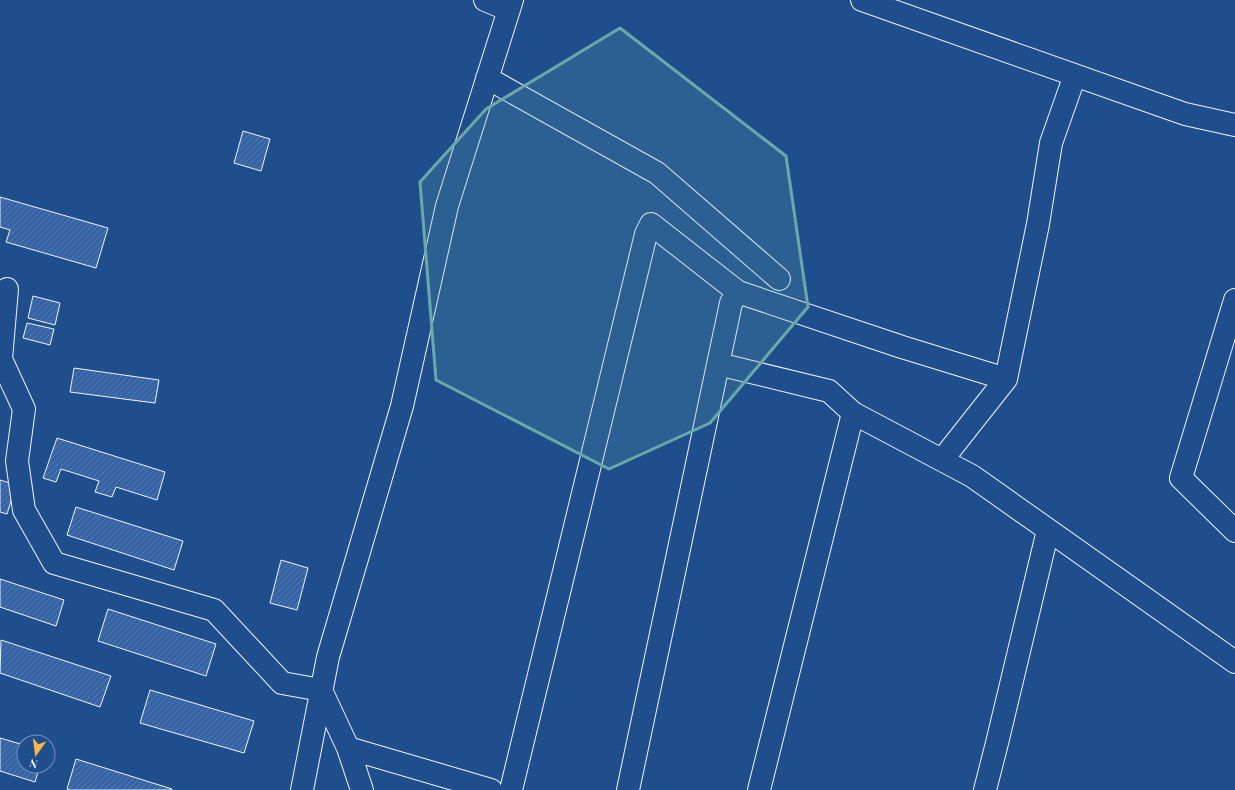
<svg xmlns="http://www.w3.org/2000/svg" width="1235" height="790" viewBox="0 0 1235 790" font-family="'Playfair Display',serif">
	<defs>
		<pattern id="building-hatch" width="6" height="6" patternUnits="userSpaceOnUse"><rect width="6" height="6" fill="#3563a3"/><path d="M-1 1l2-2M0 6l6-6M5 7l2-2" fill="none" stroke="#537ab1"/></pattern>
	</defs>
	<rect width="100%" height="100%" fill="#1f4e8c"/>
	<path fill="url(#building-hatch)" stroke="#f2f6ff" d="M243 131 270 139 261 171 234 163Z
		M0 197 108 228 96 268 6 242 10 230 0 227Z
		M33 296 60 303 55 325 28 318Z
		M27 323 54 329 50 345 23 338Z
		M74 368 159 380 155 403 70 392Z
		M57 438 165 472 157 500 116 487 112 497 95 492 99 481 61 469 56 482 43 478Z
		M0 480 16 485 7 514 0 512Z
		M76 507 183 541 174 570 67 535Z
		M281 560 308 568 297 610 270 603Z
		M0 579 64 600 56 626 0 607Z
		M108 609 216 644 206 676 98 641Z
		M1 640 111 676 100 707 0 673Z
		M150 690 254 721 244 753 140 723Z
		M0 738 24 745V766H40L35 782 0 771Z
		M76 759 172 789V790H70L67 789Z"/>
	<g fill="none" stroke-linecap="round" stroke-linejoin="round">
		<defs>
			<path id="minor" d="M485 0 509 10
				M862 0 1185 114 1235 125
				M487 78 657 173 779 279
				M7 289 1 359 24 409 17 461 24 510 54 563 214 610 282 683 321 690 348 748 362 790
				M738 292 902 347 1006 379
				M1235 300 1181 478 1235 531
				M718 364 829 391 853 413
				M942 460 1006 379 1038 224 1051 143 1075 75
				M348 748 491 790
				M302 790 328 657 402 406 447 206 512 0
				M511 790 646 234 651 224 738 292 731 303 628 790
				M759 790 853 413 972 476 1235 662
				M985 790 997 743 1048 530"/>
		</defs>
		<use href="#minor" stroke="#f2f6ff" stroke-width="24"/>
		<use href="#minor" stroke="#1f4e8c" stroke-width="22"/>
	</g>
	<path fill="#6aa9a8" fill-opacity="0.2" stroke="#6aa9a8" stroke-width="3" stroke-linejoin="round" d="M620 28 786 156 808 307 710 423 609 469 436 380 420 182 486 109Z"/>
	<g transform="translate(36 754) rotate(194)"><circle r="19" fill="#1f4e8c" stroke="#7391ba"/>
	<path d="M0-3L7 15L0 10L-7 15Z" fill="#ffb74d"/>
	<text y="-6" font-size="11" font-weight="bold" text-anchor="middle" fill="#f2f6ff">N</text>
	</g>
</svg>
